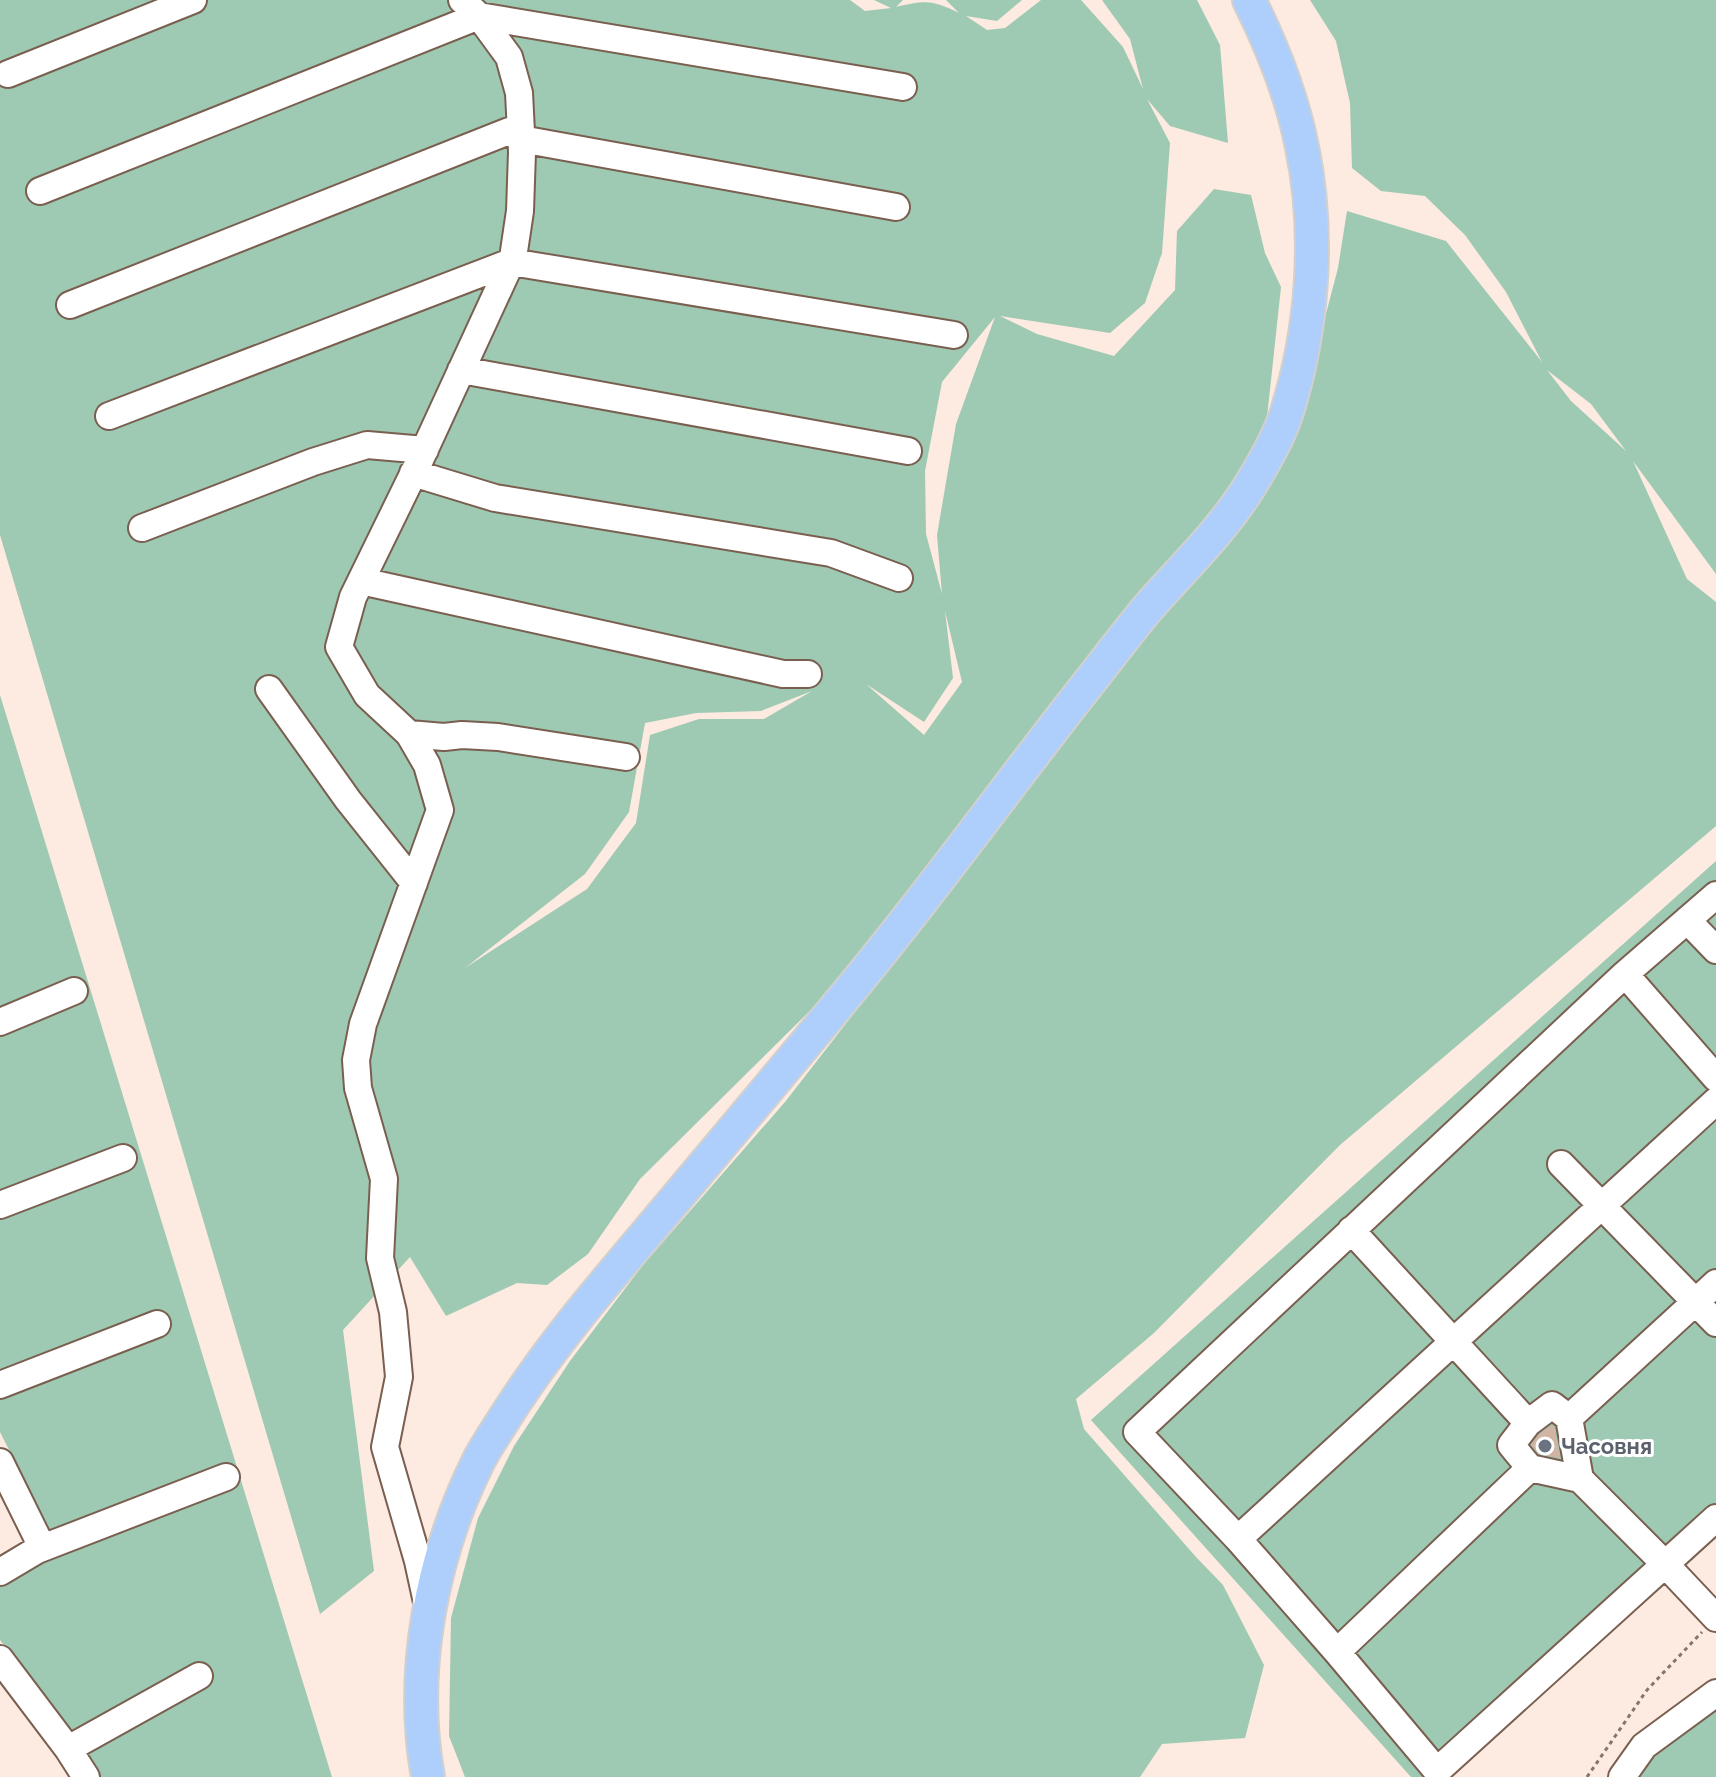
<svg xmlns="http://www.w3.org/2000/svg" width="1716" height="1777" viewBox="0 0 1716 1777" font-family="Raleway,sans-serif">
	<rect width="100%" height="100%" fill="#fdeae0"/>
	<path fill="#9ec9b2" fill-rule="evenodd" d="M0 0H850L865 11 891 8 874 0H903L896 7C926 0 932 0 959 13L946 0H1022L997 21 966 16 987 30 1005 28 1041 0H1081L1123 47 1143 89 1130 39 1102 0H1197L1220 45 1228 143 1170 126 1147 99 1170 143 1162 253 1145 303 1110 333 1000 316 1037 334 1114 356 1175 290 1177 231 1214 189 1251 195 1265 253 1281 287 1265 436 1229 495 1177 552 836 985 640 1179 588 1254 547 1285 517 1283 446 1316 410 1257 343 1330 374 1571 320 1614 0 535ZM995 317 956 424 937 535 942 594 926 534 925 471 942 382ZM945 611 962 682 924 735 866 684 924 722 953 678ZM812 691 764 719H699L650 735 636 823 587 889 465 968 585 874 629 812 645 723 696 713 761 711Z
		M1310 0H1716V574L1633 461 1687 579 1716 602V826L1340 1145 1154 1333 1076 1399 1084 1429 1196 1557 1223 1585 1264 1665 1245 1738 1162 1744 1140 1777H465L449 1736 451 1618 478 1518 514 1446 570 1361 643 1265 785 1102 1141 644 1217 550 1316 352 1338 268 1347 211 1446 241 1542 362 1506 292 1465 235 1425 196 1381 191 1352 168 1350 103 1336 41ZM1547 370 1591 404 1626 451 1571 401Z
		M0 695 332 1777H100L0 1640V1584L57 1545 0 1432Z
		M1716 861V1538L1675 1576 1444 1777H1411L1091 1420Z
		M1716 1688V1777H1616Z"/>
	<path fill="#d2b4a3" d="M1552 1425 1554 1427 1560 1458 1539 1454 1531 1445 1539 1434Z"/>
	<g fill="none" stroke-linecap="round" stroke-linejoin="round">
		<defs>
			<path id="minor" d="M8 74 193 0
				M40 191 479 16 903 87
				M70 305 509 131 521 139 896 207
				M461 370 908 451
				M109 416 511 262 954 335
				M413 473 495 498 831 553 899 578
				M142 528 313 462 367 445 425 450
				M361 581 783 674H808
				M269 689 348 800 414 883
				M409 734 444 737 462 735 498 737 626 757
				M1716 895 1625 974 1137 1432 1238 1539 1337 1652 1437 1771 1716 1518
				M1687 920 1716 950
				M1625 974 1716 1078
				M0 1022 74 991
				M1561 1164 1716 1323
				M0 1205 123 1158
				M1351 1230 1528 1423 1552 1405 1569 1418
				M1716 1283 1569 1418 1580 1479 1666 1565 1716 1618
				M0 1385 157 1324
				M1528 1423 1511 1445 1530 1468 1580 1479
				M0 1462 38 1539 37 1550 0 1572
				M1238 1539 1716 1101
				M37 1550 226 1477
				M428 1607 418 1561 385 1447 399 1377 393 1312 380 1258 384 1179 358 1088 356 1060 363 1024 440 810 427 765 409 734 367 695 339 647 353 597 419 462 513 258 520 211 522 152 519 93 509 57 479 16 462 0
				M1337 1652 1530 1468
				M0 1659 68 1749 86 1777
				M68 1749 199 1676
				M1622 1777 1644 1746 1716 1693"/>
			<path id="major" d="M428 1777C409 1673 431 1557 478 1462 484 1450 492 1438 499 1427 545 1352 602 1286 658 1220 716 1151 774 1081 832 1012 917 911 995 803 1076 699 1100 669 1123 638 1147 609 1181 570 1220 533 1248 489 1262 466 1277 441 1286 415 1313 330 1320 234 1302 147 1292 96 1272 46 1249 0"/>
		</defs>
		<use href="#minor" stroke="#7a5f50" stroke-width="30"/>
		<use href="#major" stroke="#d2d0ce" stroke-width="36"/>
		<path stroke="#84766e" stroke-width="3" stroke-dasharray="4 4" stroke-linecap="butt" d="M1587 1777 1647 1690 1702 1632"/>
		<use href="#minor" stroke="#fff" stroke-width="26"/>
		<use href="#major" stroke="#aecffb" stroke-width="32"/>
	</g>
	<circle fill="#6b7280" stroke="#fff" stroke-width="3" cx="1545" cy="1446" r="8"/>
	<g text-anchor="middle" stroke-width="6" stroke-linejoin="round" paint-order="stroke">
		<g font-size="22" font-weight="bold" fill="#5b616d" stroke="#fff" text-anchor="start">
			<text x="1561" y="1454">Часовня</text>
		</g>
	</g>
</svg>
